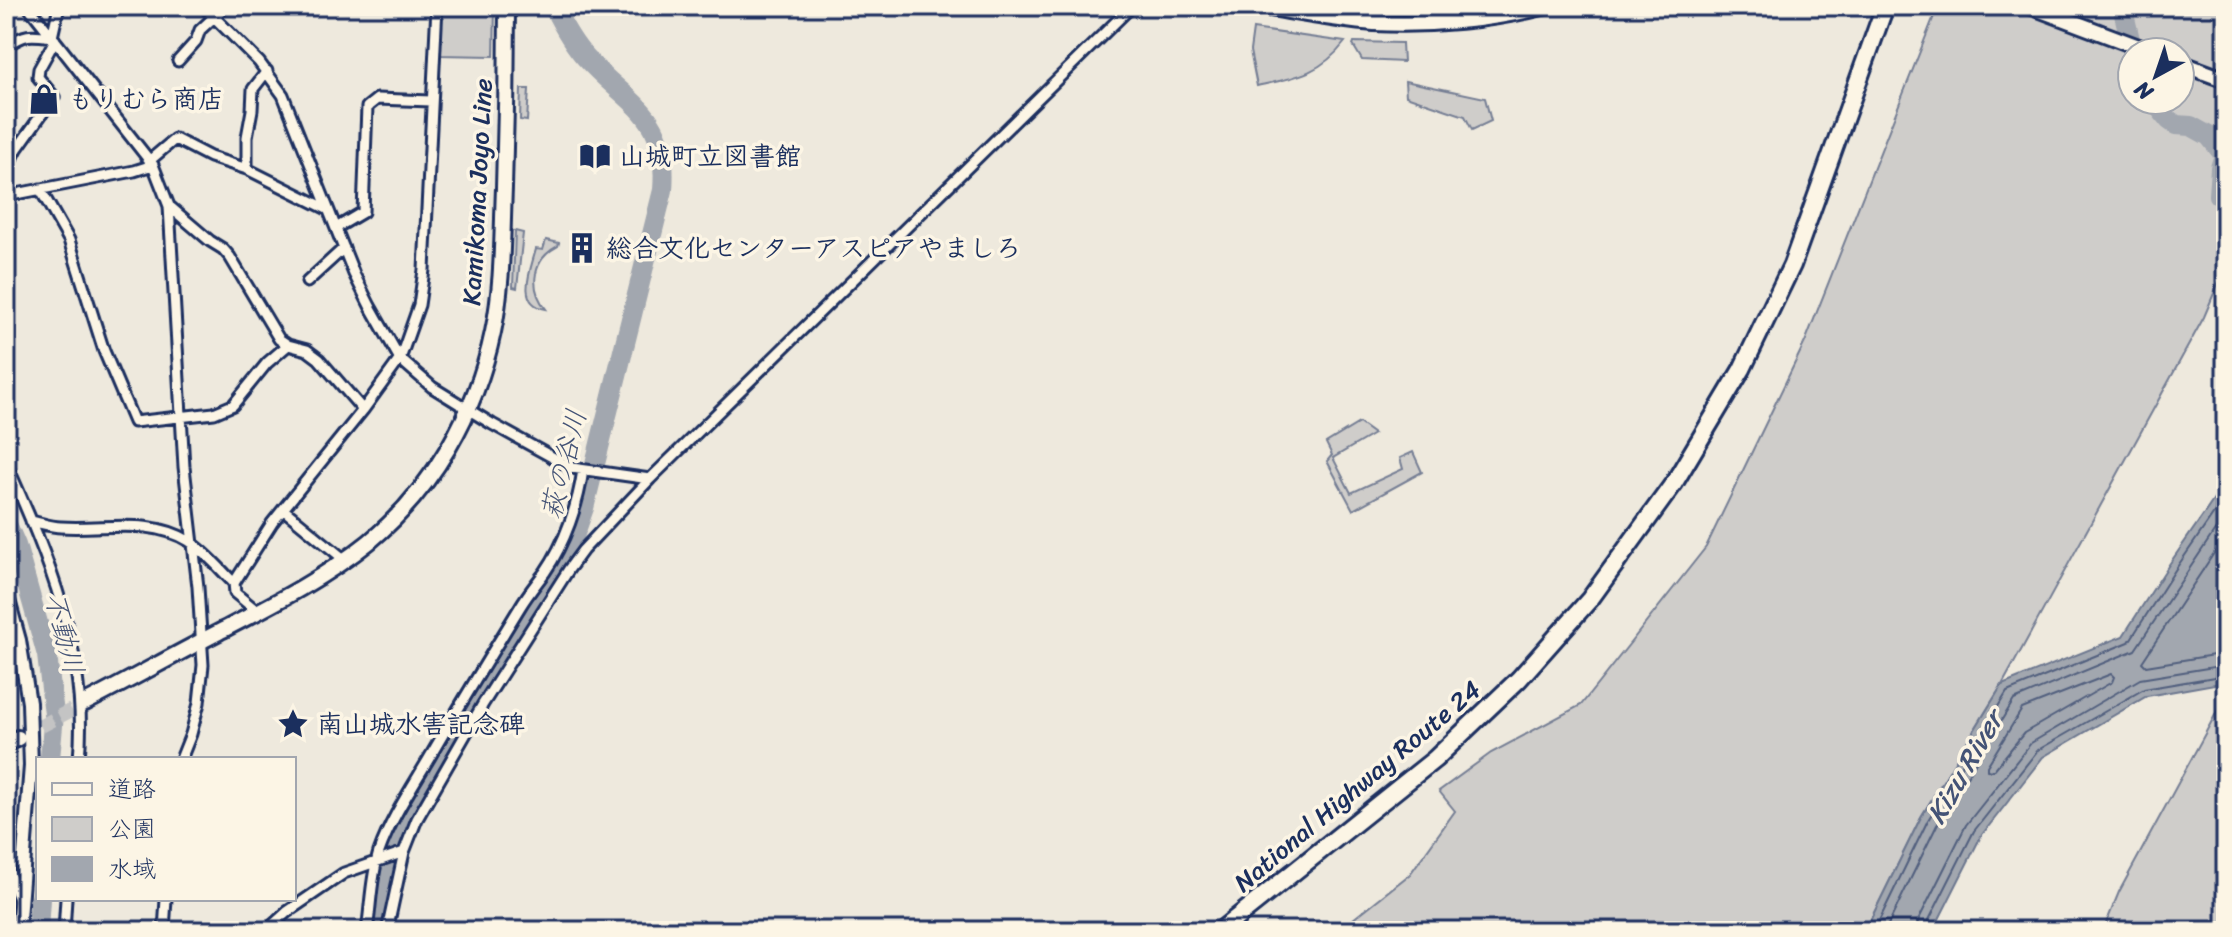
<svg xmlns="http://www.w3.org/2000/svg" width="2232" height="937" viewBox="0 0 2232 937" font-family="Sriracha,'Klee One',sans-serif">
	<rect width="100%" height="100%" fill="#eee9dd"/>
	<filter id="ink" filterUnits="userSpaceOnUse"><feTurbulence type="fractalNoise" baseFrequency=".0125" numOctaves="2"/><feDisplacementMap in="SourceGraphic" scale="16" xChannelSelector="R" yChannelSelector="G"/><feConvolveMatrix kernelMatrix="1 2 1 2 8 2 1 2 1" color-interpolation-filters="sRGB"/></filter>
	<g filter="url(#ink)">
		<path fill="#cfcdca" stroke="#757e94" stroke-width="2" fill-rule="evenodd" d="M441 6H495L494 56 438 55Z
			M1938 6H2118L2137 15 2134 6H2226V265L2204 317 2002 685 1921 817 1865 931H1338L1410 874 1455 811 1439 791 1491 753 1581 705 1706 547 1805 342ZM2132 52H2180V100H2132Z
			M1253 29 1345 42C1321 74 1294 78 1257 86L1250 51Z
			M1354 42 1402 43 1403 62 1362 60 1353 45Z
			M1405 81 1485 98 1491 121 1472 130 1465 116 1406 96Z
			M521 89H529L527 121 520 120Z
			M515 231 523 233 517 288 513 287Z
			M546 240 559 243 558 246C533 259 528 287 546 309 515 304 531 269 536 249L543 250Z
			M1359 423 1374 434 1333 458 1351 493 1403 469 1400 458 1413 452 1422 472 1353 510 1327 461 1332 455 1326 443Z
			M2226 695V931H2103L2119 892Z"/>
		<path fill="#a2a7af" stroke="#6c778f" stroke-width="2" d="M2226 482V682L2147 696 2043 757 1981 836 1933 931H1865L1921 817 2002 685 2123 636 2170 563Z"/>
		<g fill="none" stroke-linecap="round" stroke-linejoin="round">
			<path stroke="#515f7e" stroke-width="2" d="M2226 535 2142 662 2146 666 2226 653
				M2111 674 2114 677 2112 682 2024 733 1993 771 1987 770V766L2022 709Z
				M1874 931 1928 820 2007 692 2129 642 2177 567 2226 496
				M1885 931 1937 825 2014 700 2135 650 2226 514
				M1916 931 1918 921 1966 825 2031 743 2140 679 2226 665
				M1926 931 1927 924 1974 831 2038 750 2144 689 2226 675"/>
			<path stroke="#a2a7af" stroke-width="20" d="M2122 6 2133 52
				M2153 100 2169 120 2176 125 2191 126 2209 136 2224 155 2220 168 2218 195 2226 199
				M6 522 16 545 47 655 54 714 50 759
				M38 931 40 899
				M377 931 386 876 391 849 399 829 519 627 552 578 572 542 584 508 663 190C669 112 630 107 586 58 572 43 562 24 553 6"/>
			<path stroke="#c4c4c4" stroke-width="14" stroke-dasharray="14 7" stroke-linecap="butt" d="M22 736 85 703"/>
			<defs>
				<path id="street" d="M28 6 153 165 169 206 184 467 198 587 203 665 199 703 191 734 181 759
					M203 6 259 62 283 95 354 274 370 306 400 359 432 387 492 424 572 468 650 479
					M1472 6 1475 18
					M6 46C26 33 30 34 52 37L59 6
					M178 61 196 41 200 30 226 6
					M267 71 253 89 252 110 247 137V169L327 209
					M149 161 175 139 210 157 247 169
					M6 171 17 149 54 97 38 77 39 69 55 40
					M40 189 69 240 104 351 134 422 214 413 233 405 267 363 288 345
					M6 196 134 171 153 165
					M169 206 210 241 223 249 230 257 279 339 288 345 307 350 319 359 363 410
					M336 228 363 212 367 107 377 99 431 101
					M307 282 344 248
					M6 463C48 556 89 654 79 759
					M284 510 345 560
					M31 521C41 523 51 527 61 527 105 530 149 517 189 541 206 552 220 569 234 583
					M258 612 235 593 234 583 272 523 363 410 400 359 419 305 424 270 437 6
					M6 850 10 876 19 899
					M64 931 66 899
					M164 931 166 899
					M266 931 287 912 344 873 404 852 417 819 483 704 569 569 583 550 650 479 1132 6
					M367 931C371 905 371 877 379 852 391 818 413 786 431 755 460 705 490 656 520 607 527 595 536 584 545 572 565 543 578 505 583 470
					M387 931 404 852"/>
				<path id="secondary" d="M6 593 19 640 29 703 31 766 18 931"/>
				<path id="primary" d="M1258 6C1296 12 1335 20 1374 23 1430 26 1492 20 1546 6
					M2030 6 2152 52
					M2180 63 2226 80
					M85 703C130 680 174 655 219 632 271 605 323 579 369 542 433 489 476 413 493 332 503 285 502 236 504 188 506 127 507 67 507 6
					M6 744 18 738"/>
				<path id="highway" d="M1220 931 1435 759 1519 679 1590 599 1674 483 1742 369 1792 265 1885 6"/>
			</defs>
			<use href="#street" stroke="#1b2f5e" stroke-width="15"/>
			<use href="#secondary" stroke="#1b2f5e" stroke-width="18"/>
			<use href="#primary" stroke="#1b2f5e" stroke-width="20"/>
			<use href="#highway" stroke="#1b2f5e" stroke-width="22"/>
			<use href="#street" stroke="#fcf5e5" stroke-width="9"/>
			<use href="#secondary" stroke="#fcf5e5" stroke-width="12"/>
			<use href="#primary" stroke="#fcf5e5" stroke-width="14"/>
			<use href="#highway" stroke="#fcf5e5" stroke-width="16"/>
		</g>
	</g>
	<defs>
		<symbol id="shop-bare" viewBox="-9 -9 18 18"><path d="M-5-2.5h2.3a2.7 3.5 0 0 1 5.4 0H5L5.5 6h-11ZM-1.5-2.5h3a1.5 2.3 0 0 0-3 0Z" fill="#1b2f5e" stroke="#fcf5e5" stroke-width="2.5" paint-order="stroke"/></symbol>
		<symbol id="library-bare" viewBox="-9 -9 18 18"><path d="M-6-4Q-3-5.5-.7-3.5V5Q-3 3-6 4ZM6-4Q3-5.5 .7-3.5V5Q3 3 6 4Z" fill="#1b2f5e" stroke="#fcf5e5" stroke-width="2.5" paint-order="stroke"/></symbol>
		<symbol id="building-bare" viewBox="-9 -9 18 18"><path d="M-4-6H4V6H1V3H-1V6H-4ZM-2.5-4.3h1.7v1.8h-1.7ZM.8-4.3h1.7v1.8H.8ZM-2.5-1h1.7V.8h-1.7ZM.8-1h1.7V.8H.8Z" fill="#1b2f5e" stroke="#fcf5e5" stroke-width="2.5" paint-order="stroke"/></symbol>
		<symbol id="sight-bare" viewBox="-9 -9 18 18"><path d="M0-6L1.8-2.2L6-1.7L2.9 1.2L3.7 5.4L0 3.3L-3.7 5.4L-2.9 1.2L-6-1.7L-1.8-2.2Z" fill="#1b2f5e" stroke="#fcf5e5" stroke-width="2.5" paint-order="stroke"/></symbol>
	</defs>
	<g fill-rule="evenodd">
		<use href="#shop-bare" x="22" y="77" width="44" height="44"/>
		<use href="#library-bare" x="573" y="134" width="44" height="44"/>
		<use href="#building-bare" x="560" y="226" width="44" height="44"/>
		<use href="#sight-bare" x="271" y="702" width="44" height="44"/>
	</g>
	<g text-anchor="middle" stroke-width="7" stroke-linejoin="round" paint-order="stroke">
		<g font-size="26" font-weight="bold" fill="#1b2f5e" stroke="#fcf5e5" text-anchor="start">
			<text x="68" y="108">もりむら商店</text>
			<text x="619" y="165">山城町立図書館</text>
			<text x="606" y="257">総合文化センターアスピアやましろ</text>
			<text x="317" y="733">南山城水害記念碑</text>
		</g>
		<g font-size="26" fill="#1b2f5e" stroke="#fcf5e5">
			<text transform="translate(477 192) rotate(-87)" y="9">Kamikoma Joyo Line</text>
			<text transform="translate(1357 786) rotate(-40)" y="9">National Highway Route 24</text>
		</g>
		<g font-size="28" font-style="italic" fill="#445376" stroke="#fcf5e5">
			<text transform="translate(563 464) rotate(-76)" y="10">萩の谷川</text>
			<text transform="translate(65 633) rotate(76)" y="10">不動川</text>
			<text transform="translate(1964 767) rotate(-60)" y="10">Kizu River</text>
		</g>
	</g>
	<rect width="2232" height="937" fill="none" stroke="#fcf5e5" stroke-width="32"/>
	<rect x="16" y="16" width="2200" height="905" fill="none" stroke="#1b2f5e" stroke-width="3" filter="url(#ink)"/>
	<rect x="36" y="757" width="260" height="144" fill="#fcf5e5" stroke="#a2a6af" stroke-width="2"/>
	<rect x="52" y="783" width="40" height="12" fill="#fcf5e5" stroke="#a2a6af" stroke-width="2"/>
	<text x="108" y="797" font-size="24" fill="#1b2f5e">道路</text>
	<rect x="52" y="817" width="40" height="24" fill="#cfcdca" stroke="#a2a6af" stroke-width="2"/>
	<text x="108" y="837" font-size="24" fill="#1b2f5e">公園</text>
	<rect x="52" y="857" width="40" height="24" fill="#a2a7af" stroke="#a2a6af" stroke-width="2"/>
	<text x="108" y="877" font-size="24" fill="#1b2f5e">水域</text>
	<g transform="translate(2156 76) rotate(220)"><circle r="38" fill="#fcf5e5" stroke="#a2a6af" stroke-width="2"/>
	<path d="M0-6L14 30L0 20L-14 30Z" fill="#1b2f5e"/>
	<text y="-12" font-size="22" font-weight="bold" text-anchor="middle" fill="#1b2f5e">N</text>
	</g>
</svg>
